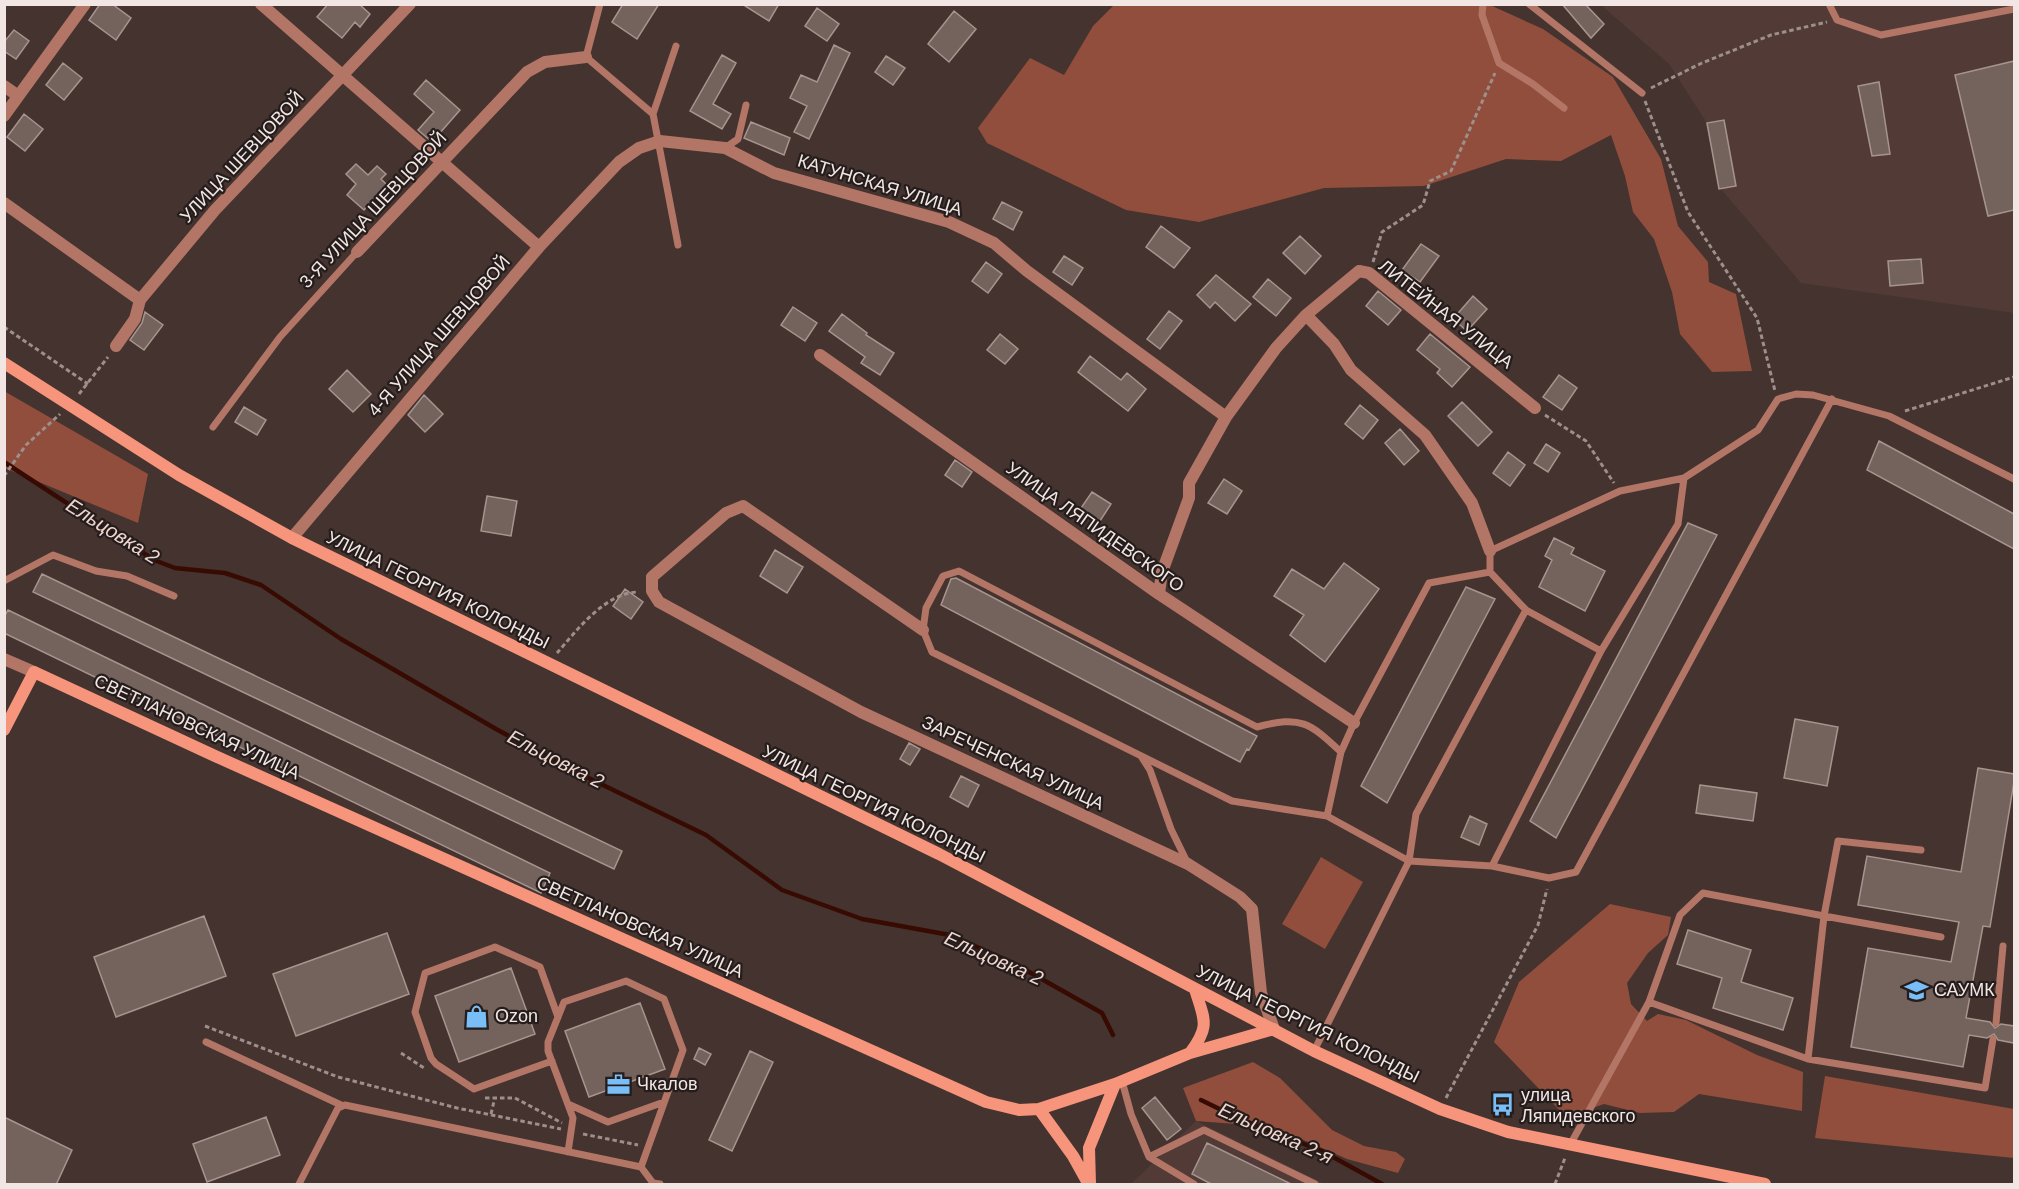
<svg xmlns="http://www.w3.org/2000/svg" width="2019" height="1189" viewBox="0 0 2019 1189" font-family="Helvetica,sans-serif">
	<rect width="100%" height="100%" fill="#44332f"/>
	<path fill="#523b36" d="M1601 5H2014V313L1801 283 1721 189 1705 120 1669 64Z
		M1196 1121 1325 1184H1131Z"/>
	<path fill="#914e3c" d="M1114 5H1490L1543 29 1613 77 1661 159 1678 226 1708 262 1709 282 1736 294 1752 371 1712 372 1680 334 1672 292 1654 239 1633 212 1625 176 1611 135 1561 161 1506 159 1424 186 1324 188 1199 222 1126 210 987 143 978 128 1030 58 1064 75 1093 26Z
		M4 391 148 474 138 523 5 468Z
		M1321 857 1363 882 1325 949 1282 924Z
		M1610 904 1671 917 1668 935 1648 953 1627 983 1631 1004 1647 1021 1658 1014 1686 1020 1757 1055 1803 1072 1802 1111 1699 1094 1674 1112 1640 1113 1604 1104 1566 1117 1494 1042 1519 982Z
		M1253 1062 1280 1078 1332 1130 1364 1146 1396 1152 1405 1159 1398 1173 1347 1159 1274 1127 1196 1121 1183 1088Z
		M1825 1076 2014 1109V1158L1815 1138Z"/>
	<g fill="none" stroke-linecap="round" stroke-linejoin="round">
		<path stroke="#380b02" stroke-width="4.5" d="M4 462 154 560 175 568 225 573 261 585 341 639 496 729 570 769 706 835 782 890 862 919 950 935 1013 963 1102 1013 1113 1035
			M1201 1100 1240 1119 1322 1151 1382 1184"/>
	</g>
	<path fill="#74625d" stroke="#a8948f" stroke-width="1.5" d="M100 4H112L131 18 116 40 89 20Z
		M328 4H359L370 14 360 27 355 22 342 38 317 17Z
		M623 4H659L637 39 612 22Z
		M742 4H779L769 21Z
		M1562 4H1585L1604 24 1591 38Z
		M817 8 839 24 827 41 805 26Z
		M954 11 976 29 949 62 928 44Z
		M14 30 29 41 16 59 4 51V42Z
		M834 45 850 53 809 139 794 132 807 106 790 98 801 75 817 82Z
		M722 55 736 63 713 104 731 114 722 129 690 111Z
		M886 56 905 68 893 85 875 72Z
		M2014 61V210L1988 216 1955 75Z
		M63 63 82 78 64 100 46 85Z
		M426 80 460 110 432 142 418 130 434 112 414 94Z
		M1879 82 1890 154 1872 156 1858 86Z
		M24 114 43 129 25 151 7 137Z
		M1724 120 1736 186 1719 189 1707 123Z
		M751 122 790 138 784 155 744 138Z
		M356 164 368 175 377 166 386 174 381 179 387 185 364 210 347 195 356 184 346 174Z
		M1002 202 1022 212 1013 230 993 219Z
		M1161 226 1190 248 1174 268 1146 247Z
		M1300 236 1321 256 1305 274 1283 253Z
		M1421 244 1439 256 1420 282 1402 270Z
		M1064 256 1083 268 1072 285 1053 272Z
		M1921 259 1923 283 1890 286 1888 261Z
		M986 262 1002 274 988 293 972 281Z
		M1216 275 1251 304 1235 321 1215 302 1210 308 1197 295Z
		M1268 279 1291 298 1276 316 1253 297Z
		M1378 291 1401 310 1388 325 1366 306Z
		M1473 296 1487 309 1467 331 1453 319Z
		M793 307 817 323 805 341 781 325Z
		M1169 311 1182 321 1160 349 1147 339Z
		M145 312 163 325 144 350 130 340 142 323Z
		M842 314 867 333 866 335 894 353 880 375 861 363 865 357 829 331Z
		M1000 334 1018 349 1005 364 987 350Z
		M1430 334 1470 367 1452 387 1437 373 1440 369 1417 350Z
		M1090 356 1121 380 1127 373 1146 389 1128 411 1078 372Z
		M347 370 371 394 353 412 329 389Z
		M1559 375 1577 388 1562 410 1543 397Z
		M424 395 443 414 425 432 408 415Z
		M1462 402 1492 432 1478 446 1448 416Z
		M1360 405 1378 420 1363 439 1345 424Z
		M244 407 266 420 257 435 235 422Z
		M1400 429 1419 451 1404 465 1385 443Z
		M1879 441 2014 514V549L1867 470Z
		M1546 444 1560 453 1548 472 1534 463Z
		M1508 452 1525 465 1510 486 1493 473Z
		M955 460 972 472 962 487 945 475Z
		M1224 479 1242 491 1227 514 1208 503Z
		M1092 492 1111 504 1100 521 1081 508Z
		M487 496 517 501 511 536 481 531Z
		M1688 523 1717 535 1556 838 1530 821Z
		M1554 538 1574 548 1571 554 1605 571 1585 611 1539 587 1552 560 1545 556Z
		M775 550 803 567 787 593 760 576Z
		M1344 563 1379 589 1325 662 1290 635 1304 615 1274 596 1292 569 1324 589Z
		M42 574 622 851 614 869 33 592Z
		M956 578 1257 736 1249 750 1247 749 1240 762 941 605 951 579Z
		M1466 587 1495 599 1387 803 1361 786Z
		M625 589 643 602 631 619 613 606Z
		M8 610 550 873 541 893 4 633V617Z
		M1795 719 1838 727 1827 786 1784 778Z
		M909 743 920 749 910 765 900 759Z
		M1978 768 2014 774V782L1990 927 1983 926 1966 1018 1990 1022 1995 1028 2001 1024 2014 1026V1043L1998 1040 1994 1034 1987 1038 1969 1035 1963 1067 1851 1047 1868 948 1951 962 1959 922 1858 905 1867 856 1961 872Z
		M961 776 979 785 968 807 950 797Z
		M1700 785 1757 793 1753 821 1696 813Z
		M1470 816 1487 824 1479 845 1461 837Z
		M204 916 226 976 116 1017 94 957Z
		M1688 930 1751 950 1741 982 1793 998 1783 1030 1713 1008 1722 978 1677 964Z
		M387 933 409 994 296 1036 273 974Z
		M511 968 535 1034 459 1062 435 996Z
		M640 1003 665 1069 589 1097 565 1031Z
		M699 1048 711 1054 705 1065 694 1059Z
		M750 1051 773 1062 732 1151 709 1140Z
		M1155 1097 1181 1129 1167 1140 1142 1108Z
		M4 1117 72 1150 56 1185H4Z
		M266 1117 280 1155 207 1182 193 1144Z
		M1207 1143 1293 1185H1213L1192 1174Z"/>
	<g fill="none" stroke-linecap="round" stroke-linejoin="round">
		<path stroke="#9d8f8c" stroke-width="3" stroke-dasharray="4.5 3" stroke-linecap="butt" d="M1651 88 1702 63 1771 35 1827 22
			M1645 101 1688 212 1757 318 1775 391
			M1373 262 1382 232 1423 205 1430 181 1451 171 1495 73
			M4 327 88 384
			M79 394 108 357
			M1905 411 2014 377
			M1545 415 1586 441 1614 483
			M4 476 26 445 60 414
			M557 653C577 630 605 593 638 592
			M205 1026 338 1077 457 1108 561 1129
			M401 1053 424 1068
			M485 1098H515L562 1123
			M1446 1098 1538 925 1547 889
			M491 1114 495 1097
			M583 1134 638 1145
			M1555 1184 1565 1158"/>
		<path stroke="#b37565" stroke-width="7" d="M600 4 586 57 653 114 678 245
			M1483 4 1482 15 1499 63 1533 84 1564 108
			M1529 4 1642 93
			M1829 4 1837 20 1881 35 2014 9
			M653 114 676 46
			M725 148 738 139 746 105
			M213 427 280 337 357 252
			M1490 572 1429 583 1354 723 1341 752 1327 816 1409 861 1416 814 1526 610 1601 651
			M4 581 53 555 96 571 127 576 174 596
			M1526 610 1490 572V551L1620 491 1684 478
			M1141 756 1150 770 1171 829 1188 864
			M1327 816 1232 801 932 652 923 630 926 608 943 576 959 571 1257 727C1301 715 1310 723 1341 752
			M1921 850 1838 841 1824 916 1941 937
			M1492 866 1549 878 1576 872 1832 399
			M1649 1002 1680 915 1703 893 1824 916 1808 1059
			M1996 1023 2003 946
			M206 1042 341 1105
			M1314 1051 1409 861 1492 866 1601 651 1678 524 1684 478 1758 430 1778 399 1796 394 1813 395 1889 416 2014 479
			M552 1061 474 1089 436 1064 431 1058 415 1012 425 973 495 947 540 967 558 1017
			M1122 1081 1131 1114 1149 1157 1194 1184
			M568 1104 608 1122 664 1102
			M1570 1145 1649 1002 1808 1059 1985 1088 1993 1039
			M568 1152 573 1118 548 1051V1042L564 1002 626 981 664 999 683 1050 641 1167
			M1149 1157 1204 1130 1315 1184
			M299 1184 338 1108 345 1105 641 1167 653 1183 660 1184"/>
		<path stroke="#b37565" stroke-width="12" d="M261 4 539 247
			M4 86 17 95
			M4 116 85 4
			M4 203 140 300
			M357 252 527 72 545 62 586 57
			M1306 315 1334 344 1351 370 1425 435 1472 503 1490 551
			M116 346 135 319 140 300 215 210 410 4
			M820 355 1159 594 1354 723
			M292 538 539 247 619 162 639 148 660 141 725 148 774 173 949 222 994 243 1027 271 1226 417
			M1159 594 1162 572 1189 498V483L1226 417 1276 348 1306 315 1359 271 1369 273 1535 408
			M923 630 743 506 726 513 652 577V591L659 602 861 712 1188 864 1240 897 1252 909 1261 993 1274 1029
			M4 659 34 672"/>
		<path stroke="#f7957c" stroke-width="12" d="M4 363 179 475 292 538 939 854 1314 1051 1440 1109 1508 1132 1765 1184
			M4 730 34 672 215 756 986 1102 1019 1110 1039 1109 1115 1084 1190 1053 1274 1029
			M1190 1053C1211 1025 1204 1020 1195 989
			M1039 1109 1073 1156 1088 1183
			M1090 1184 1089 1148 1115 1084"/>
	</g>
	<defs>
		<symbol id="university-bare" viewBox="-9 -9 18 18"><path d="M0-5L7-2L0 1L-7-2ZM-4 1L0 2.5L4 1V4Q0 6-4 4Z" fill="#7abef8" stroke="#251d1b" stroke-width="2.5" paint-order="stroke"/></symbol>
		<symbol id="shop-bare" viewBox="-9 -9 18 18"><path d="M-5-2.5h2.3a2.7 3.5 0 0 1 5.4 0H5L5.5 6h-11ZM-1.5-2.5h3a1.5 2.3 0 0 0-3 0Z" fill="#7abef8" stroke="#251d1b" stroke-width="2.5" paint-order="stroke"/></symbol>
		<symbol id="office-bare" viewBox="-9 -9 18 18"><path d="M-6-3h4V-5.5h4V-3h4V5H-6ZM-1-4.5V-3h2v-1.5ZM-6 0V1H6V0Z" fill="#7abef8" stroke="#251d1b" stroke-width="2.5" paint-order="stroke"/></symbol>
		<symbol id="bus-bare" viewBox="-9 -9 18 18"><path d="M-5-6H5V4H4V6H2V4H-2V6H-4V4H-5ZM-3.5-4V0h7V-4ZM-3.5 1.2v1.5H-2V1.2ZM2 1.2v1.5H3.5V1.2Z" fill="#7abef8" stroke="#251d1b" stroke-width="2.5" paint-order="stroke"/></symbol>
	</defs>
	<g fill-rule="evenodd">
		<use href="#university-bare" x="1900" y="974" width="33" height="33"/>
		<use href="#shop-bare" x="460" y="1000" width="33" height="33"/>
		<use href="#office-bare" x="602" y="1068" width="33" height="33"/>
		<use href="#bus-bare" x="1486" y="1088" width="33" height="33"/>
	</g>
	<g text-anchor="middle" stroke-width="4.5" stroke-linejoin="round" paint-order="stroke">
		<g font-size="18" fill="#f1e6e4" stroke="#251d1b">
			<text transform="translate(242 157) rotate(-47)" y="6">УЛИЦА ШЕВЦОВОЙ</text>
			<text transform="translate(880 185) rotate(17)" y="6">КАТУНСКАЯ УЛИЦА</text>
			<text transform="translate(373 210) rotate(-47)" y="6">3-Я УЛИЦА ШЕВЦОВОЙ</text>
			<text transform="translate(1446 314) rotate(38)" y="6">ЛИТЕЙНАЯ УЛИЦА</text>
			<text transform="translate(439 336) rotate(-49)" y="6">4-Я УЛИЦА ШЕВЦОВОЙ</text>
			<text transform="translate(1095 527) rotate(35)" y="6">УЛИЦА ЛЯПИДЕВСКОГО</text>
			<text transform="translate(438 590) rotate(26)" y="6">УЛИЦА ГЕОРГИЯ КОЛОНДЫ</text>
			<text transform="translate(197 727) rotate(25)" y="6">СВЕТЛАНОВСКАЯ УЛИЦА</text>
			<text transform="translate(1013 763) rotate(25)" y="6">ЗАРЕЧЕНСКАЯ УЛИЦА</text>
			<text transform="translate(874 804) rotate(26)" y="6">УЛИЦА ГЕОРГИЯ КОЛОНДЫ</text>
			<text transform="translate(640 927) rotate(24)" y="6">СВЕТЛАНОВСКАЯ УЛИЦА</text>
			<text transform="translate(1308 1024) rotate(26)" y="6">УЛИЦА ГЕОРГИЯ КОЛОНДЫ</text>
		</g>
		<g font-size="18" fill="#f1e6e4" stroke="#251d1b" text-anchor="start">
			<text x="1934" y="996">САУМК</text>
			<text x="495" y="1022">Ozon</text>
			<text x="637" y="1090">Чкалов</text>
			<text x="1521" y="1101">улица<tspan x="1521" dy="21">Ляпидевского</tspan></text>
		</g>
		<g font-size="20" font-style="italic" fill="#efd5ce" stroke="#251d1b">
			<text transform="translate(113 531) rotate(32)" y="7">Ельцовка 2</text>
			<text transform="translate(556 759) rotate(27)" y="7">Ельцовка 2</text>
			<text transform="translate(994 958) rotate(24)" y="7">Ельцовка 2</text>
			<text transform="translate(1276 1133) rotate(24)" y="7">Ельцовка 2-я</text>
		</g>
	</g>
	<rect width="2019" height="1189" fill="none" stroke="#f1e6e4" stroke-width="12"/>
</svg>
